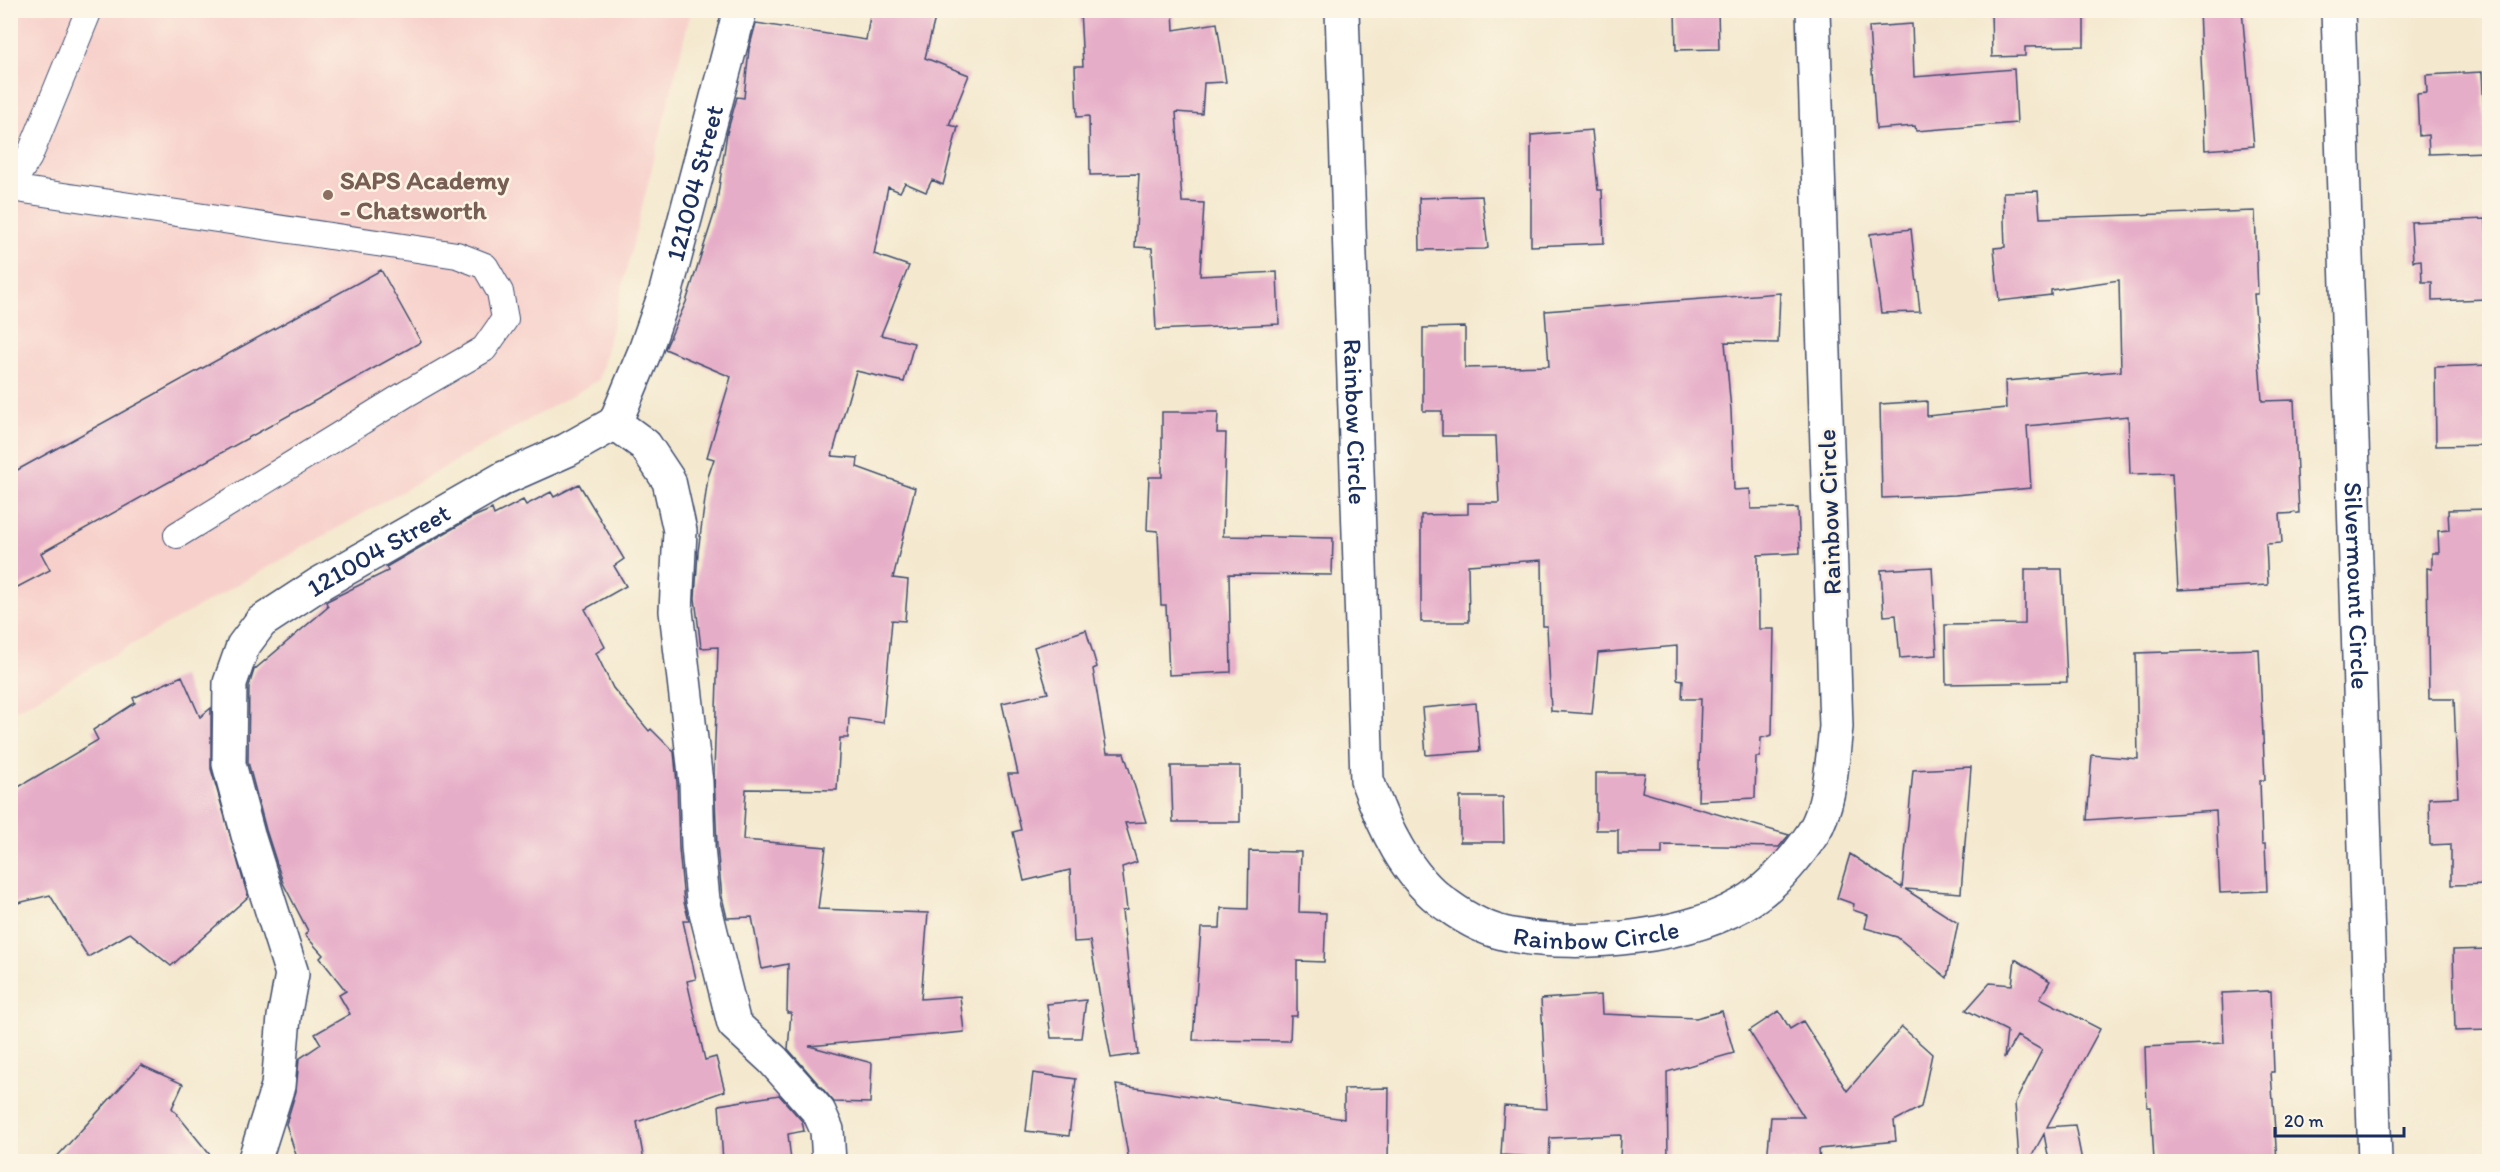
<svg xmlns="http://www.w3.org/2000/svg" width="2500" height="1172" viewBox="0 0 2500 1172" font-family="Itim,sans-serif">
	<rect width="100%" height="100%" fill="#fcf5e5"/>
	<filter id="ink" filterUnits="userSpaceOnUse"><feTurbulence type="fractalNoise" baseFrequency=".0167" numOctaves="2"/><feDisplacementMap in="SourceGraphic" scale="12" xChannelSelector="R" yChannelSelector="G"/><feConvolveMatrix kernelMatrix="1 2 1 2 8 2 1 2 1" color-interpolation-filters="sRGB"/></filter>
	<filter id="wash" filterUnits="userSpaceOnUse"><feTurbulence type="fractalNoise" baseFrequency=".008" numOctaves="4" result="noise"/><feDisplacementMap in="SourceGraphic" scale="24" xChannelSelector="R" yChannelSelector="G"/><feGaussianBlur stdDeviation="1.35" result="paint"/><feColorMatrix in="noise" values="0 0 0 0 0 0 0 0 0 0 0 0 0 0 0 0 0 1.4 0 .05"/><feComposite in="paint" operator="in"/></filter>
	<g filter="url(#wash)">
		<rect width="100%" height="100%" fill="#f4e9cf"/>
		<path fill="#f7d0cb" d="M11 11H691L599 380 11 713Z"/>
		<g id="blocks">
			<path fill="#e6adc8" d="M871 10H937L925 58 969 75 949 125 958 127 943 185 932 180 926 192 905 183 900 192 888 187 874 254 909 266 881 335 914 343 904 382 856 371 832 456 858 458 857 467 915 488 893 578 908 580 905 621 892 620 883 723 849 718 848 738H840L837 790 746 789 743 840 826 847 818 909 928 913 921 999 960 996 964 1032 809 1046 872 1063 870 1103 834 1102 788 1049 791 1013H787L788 964 762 969 752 917 727 918 722 897 717 846 714 773 718 647 701 648 695 598 698 552 708 477 714 459 707 457 731 377 665 349 686 302 716 208 727 133 737 97 744 98 749 49 756 23 866 40Z
				M1080 10H1173L1174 30 1217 23 1226 82 1204 83 1202 114 1176 112 1182 202 1204 203 1200 276 1277 272 1279 324 1156 330 1152 248 1135 247 1139 174 1090 175 1089 116 1077 117 1075 66H1083Z
				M1675 10H1718L1719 49 1676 50Z
				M1991 10H2084V46L2025 47V56L1992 57Z
				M2199 10H2242L2254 146 2205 150Z
				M1912 24 1914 77 2014 69 2017 123 1916 131 1915 126 1876 129 1869 27Z
				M2482 72 2486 152 2429 154 2428 135 2419 136 2417 94 2427 93 2426 75Z
				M1592 130 1598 190H1602L1604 243 1531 246V135Z
				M2038 191 2040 218 2255 211 2258 294H2254L2262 401 2294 400 2297 472 2299 513 2280 514 2282 543 2266 544 2268 585 2178 590 2172 473 2130 474 2128 416 2027 426 2031 488 1955 495 1882 498 1880 404 1927 401V416L2006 408 2005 381 2121 371 2119 280 2051 290V295L1999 301 1994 248 2005 247 2003 192Z
				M1482 196 1488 248 1485 249 1420 250 1419 198Z
				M2486 219 2490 297 2488 299 2432 301V282H2422L2421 260 2413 261 2411 222Z
				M1911 229 1920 312 1881 313 1870 234Z
				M381 270 421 342 41 553 50 570 10 591V474Z
				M1780 293 1778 343 1725 342 1731 410 1734 490 1750 489 1751 509 1798 508 1800 553 1758 555 1759 629H1774L1772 735 1761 738 1760 757H1756L1755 798 1698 801 1701 699H1682L1683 680 1677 679V646L1598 653 1592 714 1551 711 1547 626H1543L1542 560 1468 565 1469 622H1421V515L1468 514V503H1499L1496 436H1442V411H1423V328L1465 327V368L1549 366 1545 311Z
				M2490 365V445L2436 446 2435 367Z
				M1162 412H1218L1217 433H1226L1223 536 1333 538 1332 575 1229 574 1231 672 1169 675 1166 605H1161L1158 531 1147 530 1149 477H1162Z
				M579 484 624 559 614 566 626 586 585 609 605 647 596 653 613 688 649 731 651 729 674 752 677 783 679 849 684 902 689 921H683L696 979 687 981 705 1060 716 1057 725 1091 637 1122 644 1161H298L286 1124 296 1091 299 1059 321 1044 315 1034 350 1014 339 995 346 991 320 958 323 955 305 935 308 931 283 883 266 830 248 762 249 686 254 670 328 607 326 602 329 600 388 571 386 567 471 518 492 509 494 515 523 500 526 505 551 492 554 497Z
				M2490 509V884L2451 885V844L2430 845 2429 798 2458 797 2454 699H2429L2427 568 2432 569V553H2439L2438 531 2449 530 2448 510Z
				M1932 567 1937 655 1900 658 1896 615 1884 616 1881 570Z
				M2025 569H2062L2067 682 1946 684 1945 625 2025 624Z
				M1086 630 1097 667 1093 669 1107 753H1124L1146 822 1125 823 1137 862 1122 867 1127 910 1122 911 1138 1054 1111 1058 1090 941 1074 942 1070 870 1024 881 1013 832 1021 830 1008 774H1018L1002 703 1048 693 1034 647Z
				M2259 649 2265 780H2260L2262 844H2265L2267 891 2220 893 2216 811 2087 820 2092 755 2138 759 2136 653Z
				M182 676 200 717 211 708V769L248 897 171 966 130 933 88 957 50 895 10 905V792L98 740 93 730 135 703 133 698Z
				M1476 703 1480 751 1426 755 1422 708Z
				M1171 766H1240V822H1173Z
				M1971 767 1961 893 1905 889 1958 923 1947 978 1897 937 1865 928 1868 915 1853 910 1854 904 1837 898 1850 854 1902 888 1913 770Z
				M1596 773H1645L1642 792 1789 835 1779 847 1662 845V854H1618V830H1596Z
				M1460 797H1503L1504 842H1460Z
				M1249 851 1301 852 1299 912 1326 913 1324 962 1297 961V1016H1291L1290 1041 1193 1040 1201 928H1220L1221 908 1248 909Z
				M2490 949V1030L2455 1031 2453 950Z
				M2015 959 2050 981 2040 998 2100 1029 2047 1127 2075 1125 2082 1161H2049L2044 1134 2029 1161H2019L2015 1103 2042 1050 2017 1036 2004 1058 2007 1031 1966 1010 1990 983 2012 985Z
				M2271 991 2274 1072H2271L2277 1161H2154L2151 1107H2147L2145 1047 2224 1043 2222 993Z
				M1601 995 1602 1014 1696 1018 1722 1011 1734 1053 1667 1072 1668 1161H1620L1621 1135 1550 1138 1549 1158 1501 1155 1504 1106 1547 1109 1541 999Z
				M1086 1000 1081 1038H1051L1047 1004Z
				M1779 1011 1790 1029 1803 1021 1847 1091 1902 1027 1932 1054 1921 1107 1894 1121 1896 1141 1819 1149 1820 1161H1767L1771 1117H1804L1749 1031Z
				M141 1065 183 1084 172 1108 215 1161H53Z
				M1033 1073 1076 1079 1069 1136 1026 1131Z
				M1116 1085 1344 1119V1089L1389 1088 1388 1161H1129Z
				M779 1095 802 1121 804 1131 788 1134 791 1161H723L719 1105Z"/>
		</g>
	</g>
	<g filter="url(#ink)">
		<use href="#blocks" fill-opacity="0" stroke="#3c4b6f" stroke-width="1.5"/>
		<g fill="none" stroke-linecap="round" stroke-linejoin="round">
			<defs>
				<path id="lane" d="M10 187 29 157 89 10
					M10 188 457 255 485 266 500 292 505 319 484 349 406 394 177 535"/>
				<g id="street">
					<path id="s1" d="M1342 10 1367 780C1383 825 1406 877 1447 905 1466 919 1488 931 1512 935 1580 948 1693 938 1751 899 1775 883 1797 857 1813 833 1831 804 1832 760 1836 727L1813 10"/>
					<path id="s2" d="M2338 10C2348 394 2366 778 2375 1162"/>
					<path d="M615 423 645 445 669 481 680 531 676 611 696 782 698 847 703 900 734 1024 773 1060 819 1112 827 1130 829 1162"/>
					<path id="s3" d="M254 1162 278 1086 284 1017 292 974 248 835 229 764 230 683 243 646 261 622 319 584 504 478 567 450 615 423 645 351 666 291 740 10"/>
				</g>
			</defs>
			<use href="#lane" stroke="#3c4b6f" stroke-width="28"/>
			<use href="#street" stroke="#3c4b6f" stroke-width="36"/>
			<use href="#lane" stroke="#fff" stroke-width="26"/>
			<use href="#street" stroke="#fff" stroke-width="33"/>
		</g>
	</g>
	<circle fill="#8d6e63" stroke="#fcf5e5" stroke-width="2" cx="328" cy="195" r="6"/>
	<g text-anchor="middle" stroke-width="5" stroke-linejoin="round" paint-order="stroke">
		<g font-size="26" font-weight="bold" fill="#785e54" stroke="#fcf5e5" text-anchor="start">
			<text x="340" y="189">SAPS Academy<tspan x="340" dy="30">- Chatsworth</tspan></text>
		</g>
		<g font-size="26" fill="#1b2f5e" stroke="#fcf5e5">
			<text dy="9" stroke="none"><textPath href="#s3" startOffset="1222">121004 Street</textPath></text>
			<text dy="9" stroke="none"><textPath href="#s1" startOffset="412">Rainbow Circle</textPath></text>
			<text transform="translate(1829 512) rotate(-92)" y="9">Rainbow Circle</text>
			<text dy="9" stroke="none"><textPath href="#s3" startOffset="700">121004 Street</textPath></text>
			<text dy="9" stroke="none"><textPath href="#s2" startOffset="576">Silvermount Circle</textPath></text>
			<text dy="9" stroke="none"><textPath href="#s1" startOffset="1078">Rainbow Circle</textPath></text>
		</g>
	</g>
	<rect width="2500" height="1172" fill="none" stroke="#fcf5e5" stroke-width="36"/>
	<path d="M2275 1127v9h129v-9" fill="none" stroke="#1b2f5e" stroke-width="3"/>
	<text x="2284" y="1127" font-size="18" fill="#1b2f5e" stroke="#fcf5e5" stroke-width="4.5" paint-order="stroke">20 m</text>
</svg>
